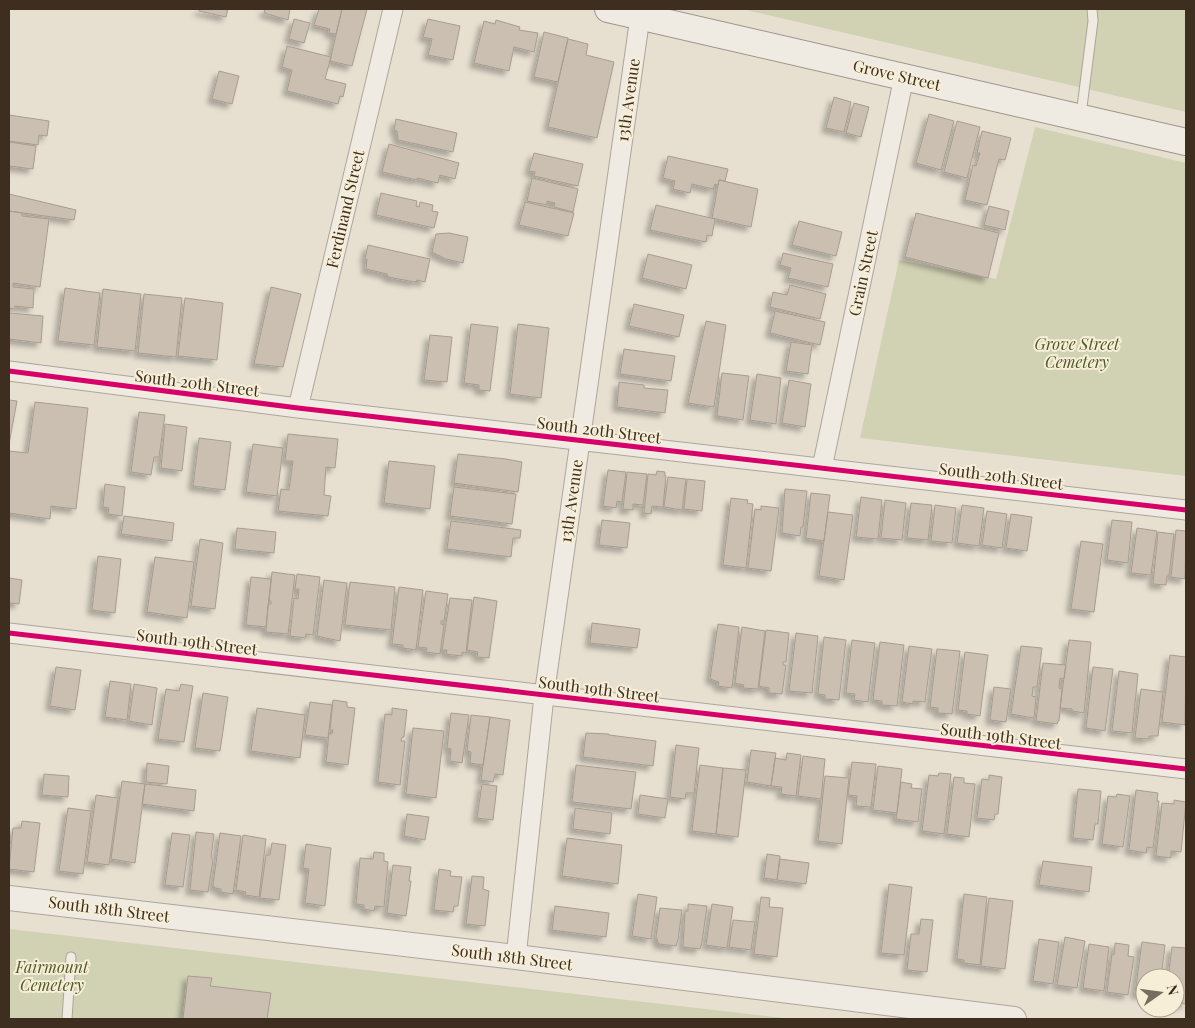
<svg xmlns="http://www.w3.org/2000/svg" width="1195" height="1028" viewBox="0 0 1195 1028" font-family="'Playfair Display',serif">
	<defs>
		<filter id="shadow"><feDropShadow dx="-4.5" dy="4.5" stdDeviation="2.5" flood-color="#0004"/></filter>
	</defs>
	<rect width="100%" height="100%" fill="#e7e0d1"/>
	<path fill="#d1d1b3" d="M742 9H1186V112Z
		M1035 127 1186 163V476L860 438 899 260 996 279Z
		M9 929 793 1019H9Z"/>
	<path fill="#cbbfb2" stroke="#a89c90" filter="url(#shadow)" d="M199 9H228L226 17 199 11Z
		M265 9H290L288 20 264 13Z
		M319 9H342L336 34 329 33 330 29 314 25Z
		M342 9H367L352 66 330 61Z
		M294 19 310 23 304 43 289 39Z
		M428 19 460 26 453 60 428 55 432 39 423 37Z
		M496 20 520 27 519 30 538 33 534 52 514 47 509 71 474 63 484 21 495 24Z
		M544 32 568 38 558 82 534 77Z
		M568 39 588 44 586 55 614 62 597 138 548 127Z
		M287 46 331 57 325 79 346 84 343 97 340 96 338 104 287 91 292 70 282 67Z
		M219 71 239 76 232 104 212 99Z
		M834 97 851 102 844 132 826 128Z
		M854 103 869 107 861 137 846 133Z
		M929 114 954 121 941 170 916 163Z
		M9 115 49 121 47 136 39 135 38 145 9 141Z
		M396 119 457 133 453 152 398 140 397 131 394 130Z
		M957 121 980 127 967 178 944 172Z
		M982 131 1011 138 1005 160 999 159 987 205 965 200 973 165 976 166 980 153H977Z
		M9 142 36 146 33 169 9 166Z
		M389 144 459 163 455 179 440 175 438 183 417 178V180L382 172Z
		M534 153 583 164 578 186 534 176 535 172 529 171Z
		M668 156 728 169 725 181 719 180 718 185 715 184 713 189 692 184 690 193 673 189 675 181 663 178Z
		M532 178 578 189 573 212 554 207 555 203 547 201V205L527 201Z
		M719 180 758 189 751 227 712 218Z
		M381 193 417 201 416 206 419 207 420 202 433 205 432 211 438 212 434 228 376 215Z
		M9 194 76 210 74 220 9 211Z
		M525 202 574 213 568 236 519 225Z
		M656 205 715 219 712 236 707 235 706 242 650 230Z
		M989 206 1009 211 1005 230 984 225Z
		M9 211 22 213V216L49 219 40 287 13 283V287L34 289 33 308 15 306V309L9 308Z
		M916 213 999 233 988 278 905 257Z
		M799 221 842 232 836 256 792 245Z
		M449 233 468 237 463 263 446 259 432 252 436 234Z
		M368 245 430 259 425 282 417 280 415 282 388 277 387 274 366 269 367 259H365Z
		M783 253 833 264 828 287 788 278 791 268 780 265Z
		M648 254 692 265 686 289 642 278Z
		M790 285 826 294 820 319 770 307 773 292 787 295Z
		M271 287 301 294 283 367 254 364Z
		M65 288 100 293 94 345 58 341Z
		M103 289 141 294 135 351 97 347Z
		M144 294 182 298 176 357 138 353Z
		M185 298 223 303 217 360 178 356Z
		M634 304 684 315 679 337 629 326Z
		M775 311 825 322 820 345 770 333Z
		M9 313 43 316 41 343 9 339Z
		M706 321 726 325 714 407 688 403Z
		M471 324 498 327 490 391 479 390V385L464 383Z
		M518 324 549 328 541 398 510 394Z
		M430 335 452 337 447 382 424 380Z
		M791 342 812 345 808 374 786 371Z
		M624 349 675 356 671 381 620 374Z
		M722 373 749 376 743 420 717 416Z
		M757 374 781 378 776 424 750 420Z
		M789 380 811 384 805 427 782 423Z
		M619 382 644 385V388L668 390 665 413 617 407Z
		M9 400 17 401 9 444Z
		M35 402 88 408 76 509 51 506 50 519 9 513V451L28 453Z
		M139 412 165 415 159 457H154L151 475 131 472Z
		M165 424 187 427 182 471 161 468Z
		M288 434 338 439 335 468 326 467 324 495 331 496 328 516 278 511 281 489 289 490 293 461H285Z
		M199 438 231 442 225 490 193 486Z
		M253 444 283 448 277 496 246 492Z
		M458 454 506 459 522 462 518 492 454 483Z
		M389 461 435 466 430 509 384 503Z
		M608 470 626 472 622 502 617 501 616 508 603 506Z
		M657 471 665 472V476H666L663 507 652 506 651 514 644 513 648 474 656 475Z
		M627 472 647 474 643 505 633 504V510L623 509Z
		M668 477 686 479 682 510 664 507Z
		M687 479 705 481 702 511 684 509Z
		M105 484 125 487 122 516 108 514 109 508 103 507Z
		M454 487 516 494 512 524 450 516Z
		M785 489 807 491 803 527H801L800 536 782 533Z
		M811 493 830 495 824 541 806 538Z
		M861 497 882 500 878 539 856 537Z
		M731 498 748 500 747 503 753 504 746 568 723 565Z
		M885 500 906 503 902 540 881 538Z
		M911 503 932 505 928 540 907 538Z
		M935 505 956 508 952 543 931 541Z
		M962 505 984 508 979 546 957 543Z
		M761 506 779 508 771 571 748 568 755 509 761 510Z
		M987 511 1007 514 1002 548 982 545Z
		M828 512 853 515 844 580 819 576Z
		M1011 514 1032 517 1027 551 1006 548Z
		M124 516 174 523 172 541 121 534Z
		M602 520 630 523 627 548 599 545Z
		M1112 520 1132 522 1128 563 1107 560Z
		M451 521 521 530 520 538H513L511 557 447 549Z
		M237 528 276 532 274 553 235 549Z
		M1137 528 1157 531 1151 575 1131 573Z
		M1176 530 1186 531 1185 579 1171 577Z
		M1158 532 1174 534 1169 576H1167L1166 585 1153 584Z
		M200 539 223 543 215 609 191 606Z
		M1081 541 1103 544 1094 612 1071 609Z
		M98 556 121 559 115 613 92 610Z
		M155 557 194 562 187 618 147 612Z
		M272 572 295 575 288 634 266 632 268 604H271V601H269Z
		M297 574 320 577 313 635 306 634 305 638 290 636 294 598 298 599 299 589H295Z
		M251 577 271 579 266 627 246 625Z
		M9 578 22 580 19 604 9 603Z
		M324 580 347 583 340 641 317 636Z
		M350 582 395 587 391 630 345 625Z
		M399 587 423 590 416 650 403 648V645L392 644Z
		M426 591 448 594 444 621H441V624L444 625 440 654 426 652 427 648 418 647Z
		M474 597 497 601 489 658 477 657 478 652 467 650Z
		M450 598 472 600 466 653 462 652V656L446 654 447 650H442Z
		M592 623 640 629 637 648 590 643Z
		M718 624 739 627 732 688 718 686 719 682 710 679Z
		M742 627 765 631 758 689 743 688 744 685 735 683Z
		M766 630 789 633 786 662H783V665H786L782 694 769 693V688L759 686Z
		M796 633 818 636 812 693 789 691Z
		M824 637 846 640 839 700 825 699V695L818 694Z
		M852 640 875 643 868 702 854 700 855 694 846 693Z
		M1069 640 1091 642 1084 713 1072 711V709L1060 708Z
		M880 642 904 645 897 706 882 705V701L873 700Z
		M909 646 932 649 925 702 913 701V704L902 702Z
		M1021 646 1042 648 1037 687H1033L1032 696 1036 697 1034 718 1011 714Z
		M937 649 960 651 952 714 938 713V708L930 707Z
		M965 652 988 655 980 716 967 714V711L958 710Z
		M1170 655 1186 657 1185 725 1162 722Z
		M1043 663 1066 665 1064 679 1060 678 1059 688 1062 689 1059 721H1058L1057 724 1036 721Z
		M56 667 81 670 75 710 50 706Z
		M1093 667 1113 669 1105 731 1086 728Z
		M1119 671 1138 674 1132 733 1112 731Z
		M110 681 131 684 127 720 105 717Z
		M134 684 157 688 152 725 129 721Z
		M181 684 193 686 184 742 158 739 166 689 179 691Z
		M994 687 1011 689 1006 722 990 720Z
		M1141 689 1163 692 1158 736H1149V739L1135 738Z
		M203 693 228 697 220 751 195 748Z
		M333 700 347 702V707L355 708 348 765 326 762 329 733 332 734 333 730H330Z
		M310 702 332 705 328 738 305 735Z
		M257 708 305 715 300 758 251 751Z
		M392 708 407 710 404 737H402L401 741H405L400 785 378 782 385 714 392 715Z
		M451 713 469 715 462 763 450 761 451 749 447 748Z
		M471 715 490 717 483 765 470 763 471 752 467 751Z
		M490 717 510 720 503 775 495 774 493 782 481 780Z
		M413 728 444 731 436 798 406 794Z
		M586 733 609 734V735L656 741 653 766 583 757Z
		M676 745 699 748 694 793H686L685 799 670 797Z
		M751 750 776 753 771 786 747 782Z
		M787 753 801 755 796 796 781 794 782 787 771 786 775 758 786 760Z
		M803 756 825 759 821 799 798 796Z
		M852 762 876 764 871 807 856 806 857 796 848 795Z
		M147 763 169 766 167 784 146 782Z
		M576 765 636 772 631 809 572 802Z
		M700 765 723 768 716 834 692 831Z
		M878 766 902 769 897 813 873 810Z
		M723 768 746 770 738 837 716 834Z
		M939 773 951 774 944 834 922 831 929 775 938 776Z
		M44 774 69 776 68 797 42 795Z
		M989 775 1002 777 998 814H995L994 820 977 818 982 779 989 780Z
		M825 776 849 778 842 844 818 841Z
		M954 777 964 778V783L975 784 969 837 947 834Z
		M122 781 145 784 135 863 111 859Z
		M901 782 912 784 911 788 922 789 918 822 896 819Z
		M145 784 196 790 194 811 142 804Z
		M482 784 497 786 493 820 477 818Z
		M1078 789 1101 791 1098 824H1095L1093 840 1073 838Z
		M1136 790 1158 793 1157 801H1159L1153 848 1147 847 1146 853 1129 850Z
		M1117 794 1130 796 1123 847 1102 844 1108 796 1116 797Z
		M96 795 118 798 109 865 87 862Z
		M640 795 668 799 665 818 638 814Z
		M1174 800 1186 802 1181 852 1171 851V858L1156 856 1162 803 1174 804Z
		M68 808 91 811 83 874 59 871Z
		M575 808 612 813 610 834 573 829Z
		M407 814 429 817 425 840 404 836Z
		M22 821 40 823 34 872 9 869 13 828H21Z
		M196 832 214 834 211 857 213 860 208 892 190 890Z
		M172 833 190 835 183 887 165 885Z
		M220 833 241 836 233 894 221 892V889L215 888 213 885Z
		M243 835 266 839 259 897 245 895 246 892 236 890Z
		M567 838 622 845 618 884 562 876Z
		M272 843 286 845 279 900 260 898 266 855H270Z
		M306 844 331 848 325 906 305 903 309 869 303 868Z
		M374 852 384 853V861L388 862 384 907 375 906 374 911 364 909V905L356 904 360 858 373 859Z
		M767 854 780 856 777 880 764 878Z
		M780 859 809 863 806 884 777 880Z
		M1043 861 1092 867 1089 892 1039 885Z
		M393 865 411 867 409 881H411L406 916 387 913Z
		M439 869 451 871 450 876 462 877 458 906H454L453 912 434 910Z
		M472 876 484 877 483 889 489 891 485 926 466 924Z
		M889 884 912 887 904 955 881 953Z
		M638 894 657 897 651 939 632 936Z
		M964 894 987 897 980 965 964 963V960L957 959Z
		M761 897 770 898 769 907 783 908 777 957 754 954Z
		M989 898 1013 901 1005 969 981 966Z
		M688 904 707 906 702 942 700 949 683 947 685 911H688Z
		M712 904 733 907 727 948 706 945Z
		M555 906 609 913 606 937 552 930Z
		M660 908 682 910 678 940 676 946 659 944 656 937Z
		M921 919 933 920 927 972 907 970 911 934H919Z
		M733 920 755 922 751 950 729 947Z
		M1065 937 1085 941 1077 988 1057 985Z
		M1039 939 1059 942 1053 984 1033 981Z
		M1142 942 1165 945 1161 978H1145V995L1135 994Z
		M1115 943 1129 945 1128 956 1134 957 1128 995 1107 992 1112 954 1114 955Z
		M1089 944 1109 947 1104 991 1083 988Z
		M1172 947 1186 948V1004L1175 1003V978H1168Z
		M188 976 212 978 210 986 271 993 267 1019H183Z"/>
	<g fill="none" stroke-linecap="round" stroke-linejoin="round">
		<defs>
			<path id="service" d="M1081 115 1093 21 1092 9
				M67 1019 71 957"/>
			<path id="minor" d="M9 371 298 408 1186 510
				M298 408 393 9
				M822 468 904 77
				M9 633 1186 769
				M516 957 544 696 640 17"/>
			<path id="tertiary" d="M9 898 516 957 1014 1019"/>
			<path id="secondary" d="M608 9 1186 142"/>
		</defs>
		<use href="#service" stroke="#ada599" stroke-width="11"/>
		<use href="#minor" stroke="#ada599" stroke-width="21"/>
		<use href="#tertiary" stroke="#ada599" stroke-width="26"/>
		<use href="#secondary" stroke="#9c958a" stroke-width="28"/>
		<use href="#service" stroke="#efebe3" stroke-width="9"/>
		<use href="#minor" stroke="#efebe3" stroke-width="19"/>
		<use href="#tertiary" stroke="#efebe3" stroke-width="24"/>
		<use href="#secondary" stroke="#efebe3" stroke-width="26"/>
		<defs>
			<path id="cycleway" d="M9 371 298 408 1186 510
				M9 633 1186 769"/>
		</defs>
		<use href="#cycleway" stroke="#f7eed8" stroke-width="8"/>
		<use href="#cycleway" stroke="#d6006c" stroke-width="5"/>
	</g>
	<g text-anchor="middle" stroke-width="4" stroke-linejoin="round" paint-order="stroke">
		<g font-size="16" fill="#3d2e20" stroke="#f7eed8">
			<text transform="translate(897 75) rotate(13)" y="6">Grove Street</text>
			<text transform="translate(628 100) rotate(-82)" y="6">13th Avenue</text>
			<text transform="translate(345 209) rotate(-77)" y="6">Ferdinand Street</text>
			<text transform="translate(863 273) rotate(-78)" y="6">Grain Street</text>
			<text transform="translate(197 383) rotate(7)" y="6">South 20th Street</text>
			<text transform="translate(599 430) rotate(7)" y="6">South 20th Street</text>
			<text transform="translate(1001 476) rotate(7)" y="6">South 20th Street</text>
			<text transform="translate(571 501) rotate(-82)" y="6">13th Avenue</text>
			<text transform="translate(197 642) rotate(7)" y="6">South 19th Street</text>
			<text transform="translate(599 689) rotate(7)" y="6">South 19th Street</text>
			<text transform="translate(1001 736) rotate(7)" y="6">South 19th Street</text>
			<text transform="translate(109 909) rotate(7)" y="6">South 18th Street</text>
			<text transform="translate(512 957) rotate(7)" y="6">South 18th Street</text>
		</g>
		<g font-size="16" font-style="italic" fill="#4d5a26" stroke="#f7eed8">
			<text x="1077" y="350">Grove Street<tspan x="1077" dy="18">Cemetery</tspan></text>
			<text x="52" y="973">Fairmount<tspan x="52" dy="18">Cemetery</tspan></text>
		</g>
	</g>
	<rect width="1195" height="1028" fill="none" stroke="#3d2e20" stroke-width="20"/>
	<g transform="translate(1160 993) rotate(76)"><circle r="24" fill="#f7eed8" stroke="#ada18e"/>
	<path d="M0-4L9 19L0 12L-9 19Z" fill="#786c5e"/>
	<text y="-8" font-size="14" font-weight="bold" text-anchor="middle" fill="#3d2e20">N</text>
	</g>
</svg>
